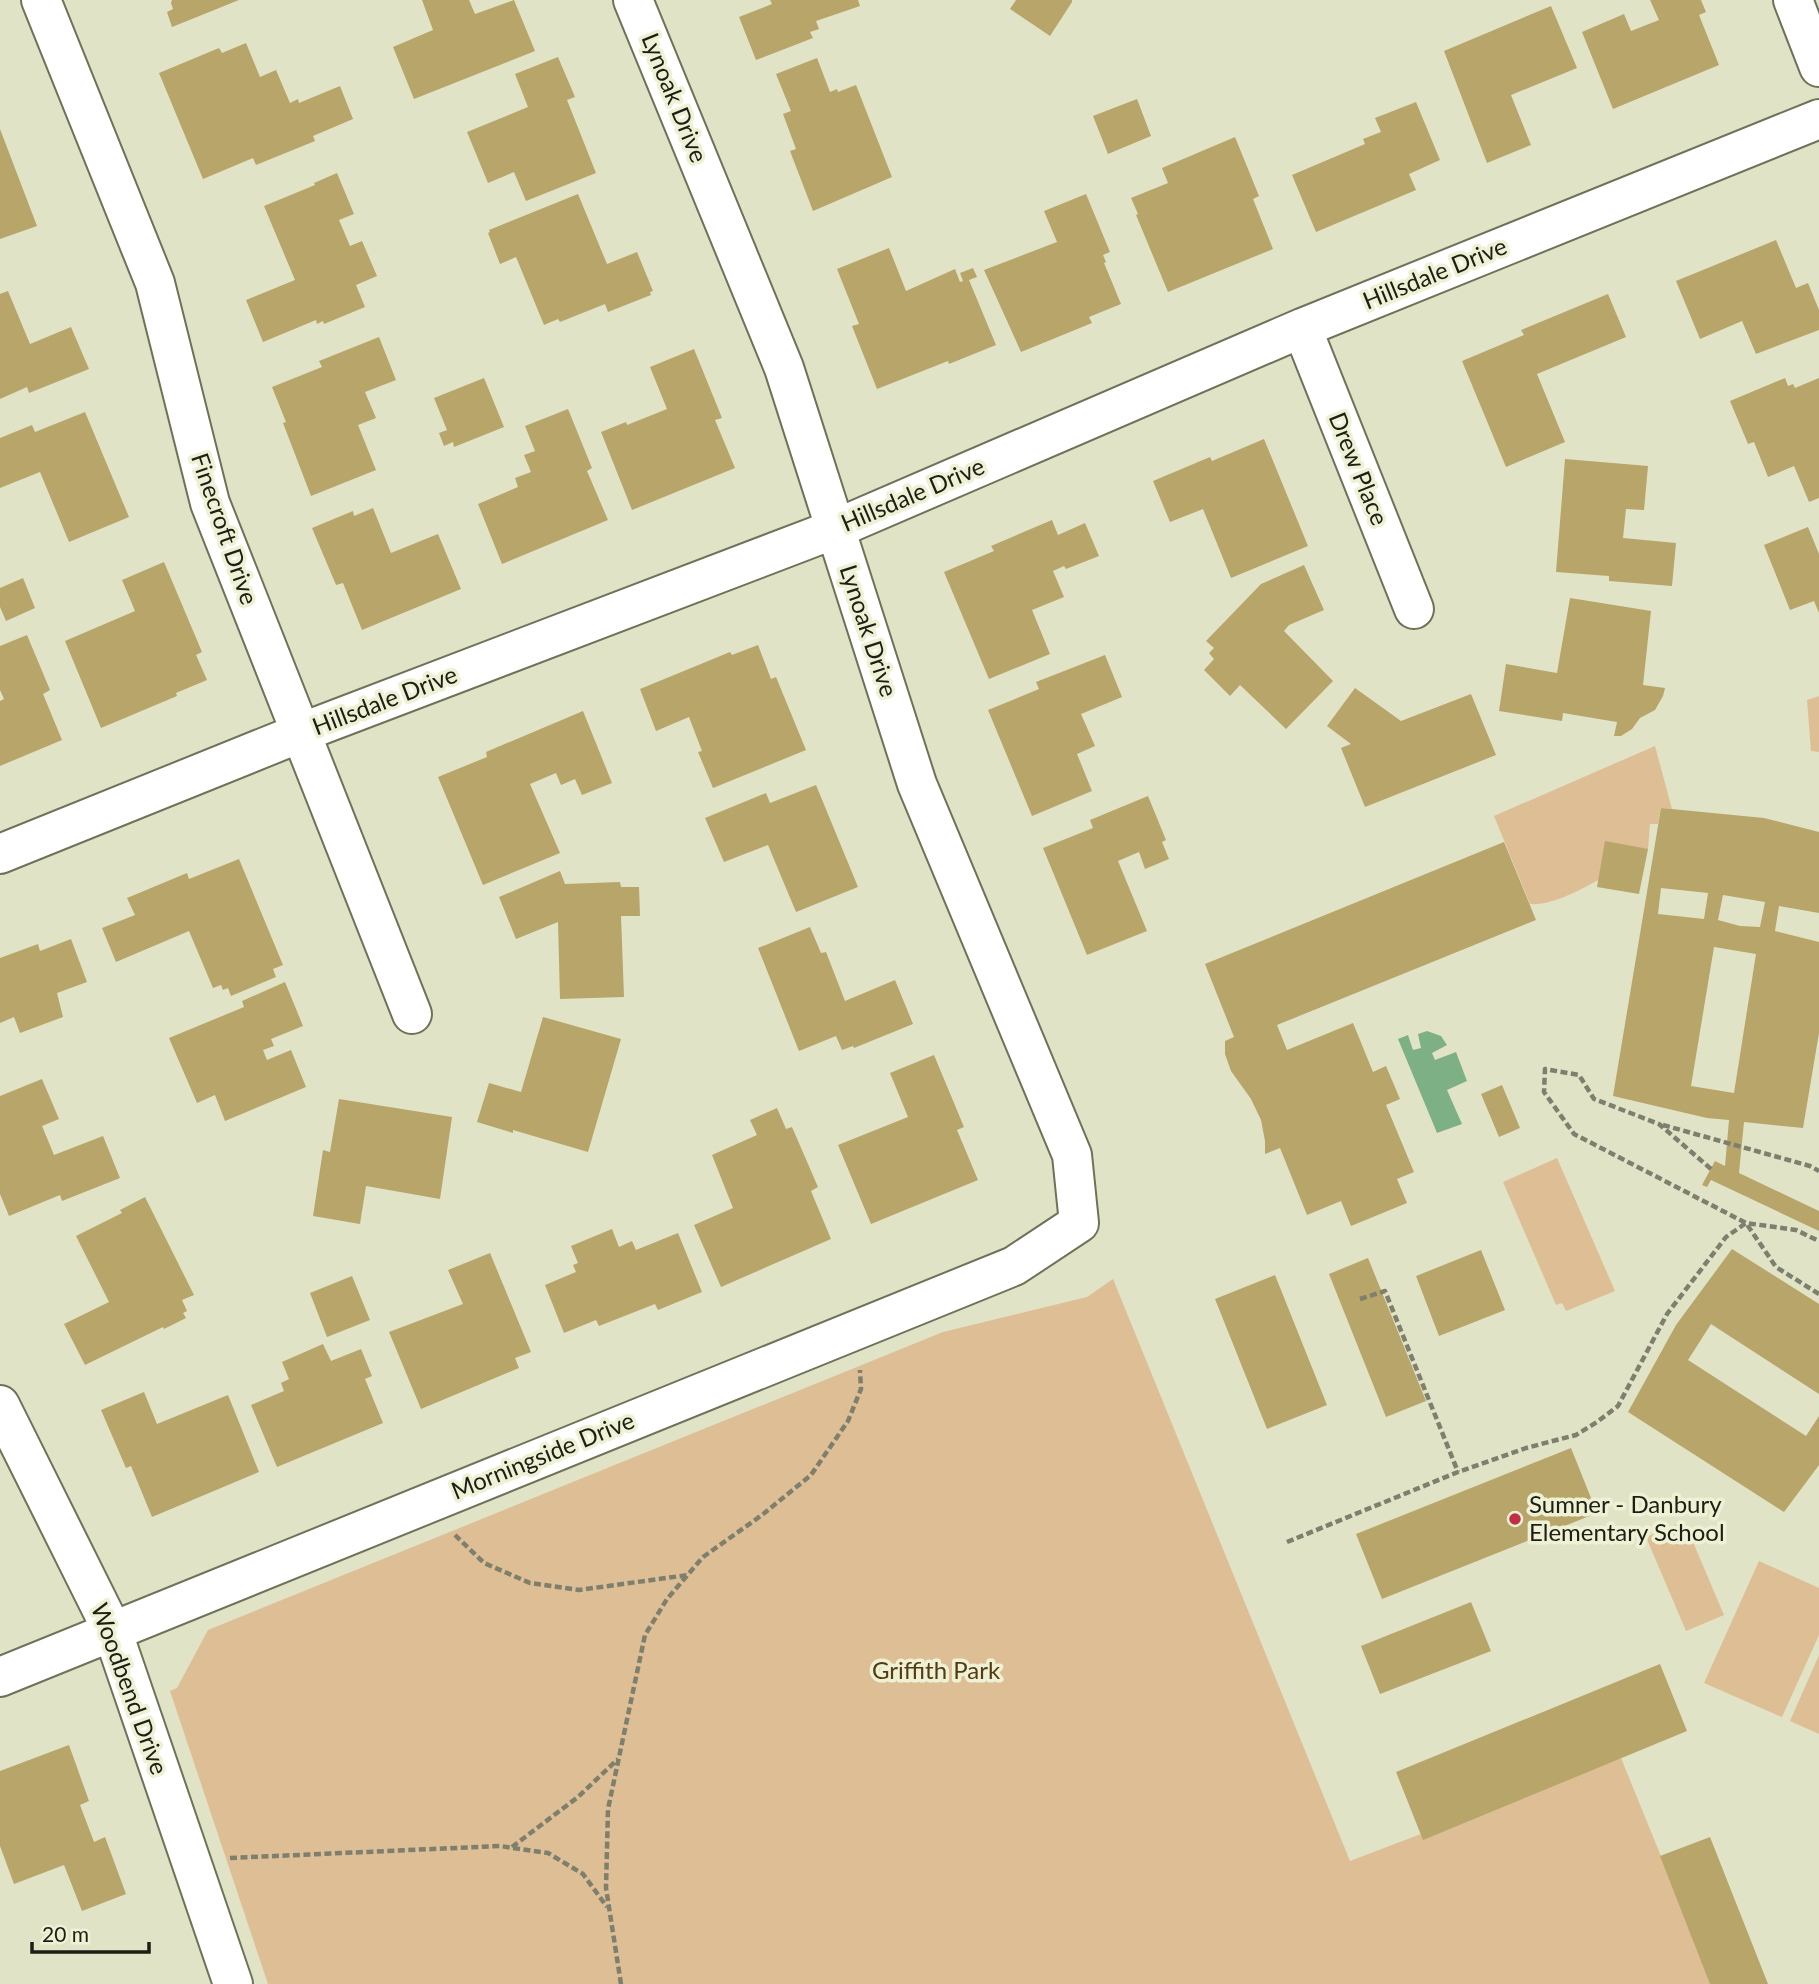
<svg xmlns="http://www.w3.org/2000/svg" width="1819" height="1984" viewBox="0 0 1819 1984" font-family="Lato,sans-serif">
	<rect width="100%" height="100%" fill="#e1e3c7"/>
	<path fill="#ddbe95" d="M1819 696V752L1811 751 1807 700Z
		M1655 746 1672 809 1661 808 1658 824H1650L1648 849C1619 867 1563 907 1530 904L1494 816Z
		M1557 1158 1615 1291 1566 1311 1562 1303 1556 1305 1503 1182Z
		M1113 1279 1350 1861 1621 1758 1713 1984H268L170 1691 177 1688 208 1630 943 1332 1087 1297Z
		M1684 1521 1724 1615 1686 1631 1646 1537Z
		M1759 1561 1819 1588V1635L1782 1717 1704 1683Z
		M1819 1655V1734L1790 1721Z"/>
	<path fill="#7eb086" d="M1427 1031 1441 1036 1447 1045 1432 1053 1435 1060 1456 1052 1467 1081 1447 1090 1462 1124 1437 1133 1398 1039 1408 1035 1413 1050 1421 1048 1418 1034Z"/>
	<path fill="#b7a56a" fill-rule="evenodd" d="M172 0H239L172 27 167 12 173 9 171 3Z
		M422 0H469L475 14 514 0 535 51 414 99 393 47 433 30Z
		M770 0H858L860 6 816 21 819 29 810 32 813 38 756 60 739 17 772 4Z
		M1016 0H1072V2L1050 36 1010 9Z
		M1650 0H1701L1706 12 1699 15 1719 65 1613 109 1582 32 1624 14 1631 31 1659 20Z
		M1551 6 1577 68 1511 95 1531 145 1487 163 1444 51Z
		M246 43 260 77 276 70 290 103 298 99 299 103 340 86 353 119 313 136 315 141 256 165 253 158 203 179 159 73 219 48 222 53Z
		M558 57 575 97 567 100 596 173 526 201 514 172 488 183 467 132 528 107 515 74Z
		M817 58 830 92 837 89 838 92 856 85 892 177 813 211 790 151 796 149 783 114 791 111 776 74Z
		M1137 99 1151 136 1108 154 1093 116Z
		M1416 102 1440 160 1409 174 1416 190 1316 232 1292 175 1365 144 1363 139 1381 132 1375 118Z
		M0 129 37 226 0 239Z
		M1235 137 1259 196 1253 199 1273 249 1168 292 1136 215 1138 214 1131 198 1168 183 1162 168Z
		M337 173 354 214 339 220 350 246 362 241 377 276 356 285 365 307 324 324 323 321 317 324 316 320 263 342 246 300 295 280 264 206 315 185 314 183Z
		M578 194 607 264 637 252 653 291 650 292 651 295 608 312 605 304 560 322 558 319 544 325 516 257 500 264 488 233 490 232 489 230Z
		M1086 194 1110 252 1103 255 1106 262 1104 263 1121 304 1089 317 1092 323 1021 352 984 270 1057 242 1044 211Z
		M1776 240 1796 288 1808 283 1819 310V330L1756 354 1742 321 1700 339 1676 281Z
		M889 248 906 291 955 269 960 282 963 281 960 273 973 268 977 277 969 280 996 345 949 364 948 361 877 389 852 326 859 324 837 269Z
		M8 291 30 344 71 327 89 369 29 393 27 387 0 399V294Z
		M1608 294 1626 337 1537 374 1565 442 1506 467 1462 361 1524 335 1521 330Z
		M379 337 396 380 365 392 376 418 358 425 376 470 311 496 283 423 286 422 272 387 322 367 319 361Z
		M694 349 722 418 715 420 735 468 632 510 601 432 626 422 627 425 667 409 650 367Z
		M484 378 504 427 454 447 453 442 444 446 439 433 447 430 434 398Z
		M1785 378 1788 386 1793 384 1795 388 1819 378V498L1809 502 1794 466 1768 477 1754 442 1748 444 1730 401Z
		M568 409 592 468 587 471 608 520 502 564 478 504 518 487 515 478 531 472 524 455 535 451 525 426Z
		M85 412 129 517 69 542 40 472 0 488V438L32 425 35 432Z
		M1264 439 1308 546 1231 578 1203 509 1170 522 1153 481 1210 457 1212 461Z
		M1565 459 1648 466 1644 510 1626 509 1623 538 1676 543 1672 586 1609 581V576L1556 572Z
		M373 508 391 553 438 534 461 589 362 630 343 583 336 585 312 528 353 511 354 516Z
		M1052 520 1058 535 1085 523 1099 556 1066 569 1064 566 1053 571 1064 597 1032 610 1050 654 989 679 944 572 994 551 991 546Z
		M1808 527 1819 554V613L1814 601 1790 610 1764 545Z
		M164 562 202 652 196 655 207 680 176 693 177 696 101 728 65 641 135 611 122 580Z
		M1304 565 1324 610 1289 625 1284 631 1333 681 1286 729 1240 685 1230 696 1204 670 1214 659 1209 653 1214 648 1206 641 1261 584Z
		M23 578 35 608 6 621 0 607V588Z
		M1570 598 1651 611 1643 685 1665 688 1663 696 1655 710 1640 718 1632 729 1621 736H1614L1617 722 1563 713 1562 721 1499 711 1506 664 1557 673Z
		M27 635 50 690 43 694 62 740 0 766V701L4 699 0 690V646Z
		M758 645 771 679 776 677 806 750 713 788 698 752 702 751 689 717 656 731 640 689 730 652 732 655Z
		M1105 655 1122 697 1081 714 1095 746 1077 754 1092 791 1032 816 988 710 1039 689 1036 682Z
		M1355 688 1401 721 1471 694 1496 755 1365 807 1341 748 1351 744 1327 726Z
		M583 711 612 783 582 795 575 779 561 785 556 773 530 784 560 853 483 885 438 777 487 757 486 752Z
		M816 785 858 887 796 912 768 845 724 862 705 818 766 793 770 803Z
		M1148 796 1166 840 1162 842 1169 859 1145 869 1139 852 1118 861 1147 931 1087 955 1043 848 1093 828 1090 820Z
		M1661 808 1764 818 1819 832V913L1779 906 1775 931 1819 942V1033L1803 1128 1744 1122 1739 1173 1819 1211V1231L1711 1180 1707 1187 1702 1185 1715 1161 1725 1166 1729 1120 1707 1118 1613 1096ZM1661 888 1708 893 1704 919 1658 914ZM1723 895 1765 902 1760 927 1740 926 1718 920ZM1714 947 1756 954 1734 1093 1691 1086Z
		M1605 841 1648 849 1639 894 1597 887Z
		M1504 842 1536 920 1277 1025 1287 1050 1353 1023 1373 1072 1386 1066 1400 1099 1386 1105 1414 1172 1397 1179 1407 1203 1351 1226 1341 1201 1307 1215 1280 1148 1265 1154V1141L1261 1120 1251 1099 1231 1071 1225 1054V1041L1234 1037 1205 964Z
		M239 859 283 965 273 969 276 977 231 996 228 988 223 990 221 985 213 988 189 931 116 962 102 928 135 915 127 898 187 873 189 879Z
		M560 871 565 884 620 882 621 887H639L640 916H621L624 997 560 999 558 922 516 939 499 897Z
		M810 927 821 953 826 952 845 1001 895 980 913 1024 854 1048 853 1046 842 1050 836 1036 799 1051 758 948Z
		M71 939 87 982 57 993 63 1017 20 1033 14 1017 0 1023V958L38 944 40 951Z
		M285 982 303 1026 271 1039 274 1046 263 1050 267 1060 291 1050 306 1087 225 1121 215 1095 197 1103 169 1038 244 1007 242 1001Z
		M543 1017 621 1039 588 1152 513 1130V1133L477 1122 489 1083 521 1092Z
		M934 1055 964 1127 957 1130 978 1180 871 1224 838 1145 908 1117 890 1073Z
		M42 1079 59 1119 42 1126 54 1155 103 1136 120 1178 62 1201 60 1195 9 1216 0 1194V1096Z
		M1502 1085 1520 1128 1499 1137 1481 1094Z
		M339 1099 452 1117 440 1199 366 1186 360 1224 313 1216 323 1150 330 1152Z
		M777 1108 786 1129 792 1127 818 1187 811 1191 831 1239 721 1287 694 1225 733 1208 712 1155 757 1135 750 1120Z
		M145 1197 194 1295 182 1300 187 1311 183 1313 186 1318 164 1329 163 1327 85 1365 64 1324 109 1302 76 1236 122 1213 120 1210Z
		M612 1229 619 1247 632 1241 636 1250 678 1233 702 1292 658 1310 655 1304 599 1326 596 1320 564 1333 545 1285 576 1272 573 1265 578 1263 571 1246Z
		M1732 1249 1819 1304V1394L1711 1324 1688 1360 1806 1436 1819 1416V1465L1784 1512 1628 1412 1676 1325Z
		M1481 1250 1505 1310 1439 1336 1416 1276Z
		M490 1253 531 1352 515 1358 519 1368 421 1409 389 1332 463 1304 448 1270Z
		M1368 1258 1426 1401 1386 1417 1329 1274Z
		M1275 1275 1327 1405 1267 1429 1215 1299Z
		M352 1276 370 1320 327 1337 310 1293Z
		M323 1344 331 1361 361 1349 372 1376 365 1379 383 1423 277 1467 251 1405 284 1391 281 1383 289 1379 282 1362Z
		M144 1392 157 1424 228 1395 259 1472 152 1517 131 1466 126 1468 101 1410Z
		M1571 1448 1597 1513 1382 1599 1356 1534Z
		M1471 1602 1491 1651 1380 1694 1361 1646Z
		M1660 1664 1687 1731 1423 1840 1396 1772Z
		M69 1745 89 1801 80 1805 94 1842 105 1837 126 1894 82 1911 64 1865 14 1884 0 1846V1771Z
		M1710 1837 1768 1984H1710L1660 1856Z"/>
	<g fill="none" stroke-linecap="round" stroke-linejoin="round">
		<defs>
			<path id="minor" d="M41 0 155 283 210 503 412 1014
				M1793 0 1819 67
				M1302 328 1414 609
				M0 854 300 733 835 529 1302 328 1819 119
				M0 1405 112 1630 233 1984
				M0 1677 1014 1266 1079 1223 1072 1155 917 784 784 368 633 0"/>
		</defs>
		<use href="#minor" stroke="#6f7158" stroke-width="42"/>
		<path stroke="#7e7f6c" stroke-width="4.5" stroke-dasharray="7 3.5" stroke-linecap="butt" d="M1663 1125 1810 1166 1819 1171
			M1711 1169 1659 1124 1594 1099 1579 1075 1545 1069 1544 1092 1574 1134 1746 1223 1796 1230 1819 1241
			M1360 1299 1385 1291 1458 1472
			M455 1535 484 1563 530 1583 579 1590 688 1575
			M1287 1542 1458 1472 1526 1448 1576 1435 1597 1422 1618 1406 1667 1314 1726 1237 1746 1223 1776 1267 1819 1294
			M512 1847 578 1797 618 1759
			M230 1858 500 1846 548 1853 583 1874 607 1907
			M621 1984 606 1888 608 1809 645 1635 667 1599 703 1557 762 1515 811 1475 848 1421 861 1389 860 1370"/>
		<use href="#minor" stroke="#fff" stroke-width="38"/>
	</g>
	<circle fill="#bf2f47" stroke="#eef1d4" stroke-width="2.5" cx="1515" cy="1519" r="7"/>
	<g text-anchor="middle" stroke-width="7" stroke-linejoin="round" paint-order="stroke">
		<g font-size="24" fill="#1d1e14" stroke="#eef1d4">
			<text transform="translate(674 98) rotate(68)" y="8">Lynoak Drive</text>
			<text transform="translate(1435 274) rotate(-22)" y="8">Hillsdale Drive</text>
			<text transform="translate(1358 469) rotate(68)" y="8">Drew Place</text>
			<text transform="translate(913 495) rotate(-23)" y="8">Hillsdale Drive</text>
			<text transform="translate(224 529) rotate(71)" y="8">Finecroft Drive</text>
			<text transform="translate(868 631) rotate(72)" y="8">Lynoak Drive</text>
			<text transform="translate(385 701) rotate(-21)" y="8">Hillsdale Drive</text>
			<text transform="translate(543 1456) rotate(-22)" y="8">Morningside Drive</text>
			<text transform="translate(129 1689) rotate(70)" y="8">Woodbend Drive</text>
		</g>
		<g font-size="24" fill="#1d1e14" stroke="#eef1d4" text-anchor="start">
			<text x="1529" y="1513">Sumner - Danbury<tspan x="1529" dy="28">Elementary School</tspan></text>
		</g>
		<g font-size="24" fill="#553a12" stroke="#eef1d4">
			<text x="936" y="1679">Griffith Park</text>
		</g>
	</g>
	<path d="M32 1942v10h117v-10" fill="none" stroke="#1d1e14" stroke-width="3.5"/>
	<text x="42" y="1942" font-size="21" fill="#1d1e14" stroke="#eef1d4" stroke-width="5" paint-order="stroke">20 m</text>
</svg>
